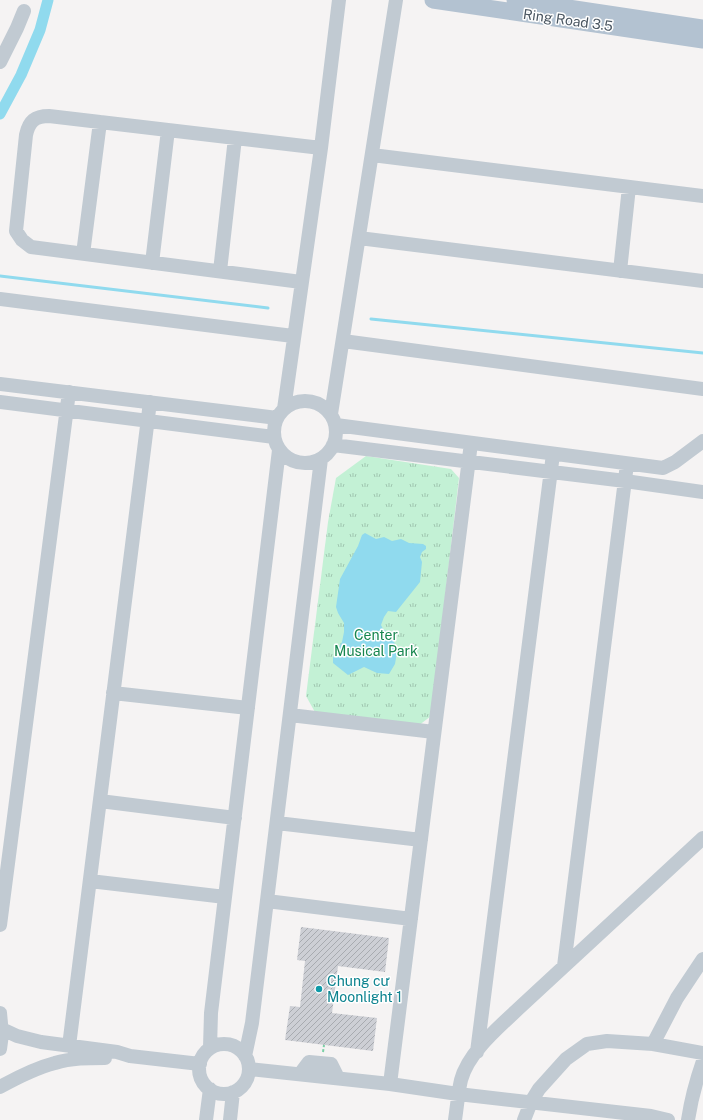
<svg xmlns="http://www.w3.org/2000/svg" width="703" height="1120" viewBox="0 0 703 1120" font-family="'Public Sans',sans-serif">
	<defs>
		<pattern id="park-tufts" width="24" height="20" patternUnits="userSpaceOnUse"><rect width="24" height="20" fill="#c3f1d5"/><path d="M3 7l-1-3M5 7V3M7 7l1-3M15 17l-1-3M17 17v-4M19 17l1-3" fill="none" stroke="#a0c6b0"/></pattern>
		<pattern id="building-hatch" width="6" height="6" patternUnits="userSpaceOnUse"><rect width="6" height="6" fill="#cdcfd5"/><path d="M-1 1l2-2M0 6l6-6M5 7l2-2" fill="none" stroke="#a8abb0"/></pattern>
	</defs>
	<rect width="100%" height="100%" fill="#f5f3f3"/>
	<path fill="url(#park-tufts)" d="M366 456 451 469 459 478 431 716 418 726 316 714 306 696 328 522 336 478Z"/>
	<path fill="#90daee" d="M365 533 376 539 384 537 392 541 401 539 409 543 423 544 426 546V549L422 552 420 557 422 562 420 582 396 612 388 611 384 617 381 625 383 629 390 634 397 648V652L395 664 389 674 377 673 364 667 348 675 333 663V658L342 642 344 632V623L338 613 336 607 340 579 358 546 362 535Z"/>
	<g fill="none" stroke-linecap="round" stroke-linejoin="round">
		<path stroke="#90daee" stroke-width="3" d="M0 276 268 308
			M371 319 703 353"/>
		<path stroke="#90daee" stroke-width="11" d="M0 114 21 75 40 30 48 0"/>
	</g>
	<path fill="url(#building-hatch)" d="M301 927 389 938 385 972 338 966 332 1013 377 1018 373 1051 285 1040 290 1006 300 1007 305 961 297 960Z"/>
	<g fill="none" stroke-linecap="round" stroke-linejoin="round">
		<path stroke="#7ad0a6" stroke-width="2" stroke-dasharray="3 2" stroke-linecap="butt" d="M323 1052 324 1045"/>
		<path stroke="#c1cad2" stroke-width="14" d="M0 62 17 28 24 11
			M372 155 703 196
			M359 238 703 281
			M83 254 100 122
			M152 263 168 130
			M220 271 235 138
			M620 271 629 187
			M301 282 31 247 22 240 16 231 26 135C29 121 35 116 49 116L321 148
			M0 299 293 336
			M343 341 703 389
			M0 384 277 418
			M274 432a31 31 0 1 1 62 0a31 31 0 1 1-62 0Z
			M0 402 274 437
			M284 409 321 148 339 0
			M331 414 396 0
			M336 425 663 468 675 462 703 441
			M333 445 625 481 703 492
			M113 693 248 708
			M290 715 434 732
			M100 801 235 818
			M277 823 421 840
			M90 881 225 897
			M267 901 411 919
			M0 925 69 392
			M564 966 627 464
			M0 1013 2 1034 0 1049
			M2 1029 17 1036 41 1042 117 1052 130 1056 200 1064
			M653 1044 677 998 703 959
			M199 1069a25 25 0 1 1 50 0a25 25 0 1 1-50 0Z
			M69 1046 150 402
			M210 1048 211 1013 279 450
			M477 1052 553 454
			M245 1056 252 1023 321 459
			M249 1069 390 1084 458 1094 651 1116 668 1120
			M300 1074 309 1062 331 1064 338 1078
			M390 1084 471 443
			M0 1087C18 1077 36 1068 55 1063 71 1058 89 1058 105 1058
			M206 1120 210 1089
			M230 1120 233 1092
			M455 1120C457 1107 458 1093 461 1080 468 1053 498 1028 518 1009L703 838
			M524 1120 531 1102 539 1089 566 1059 587 1044 607 1041 653 1044 703 1053
			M688 1120C691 1100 696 1081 703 1061"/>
		<path stroke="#b3c2d1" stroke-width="17" d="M433 0 703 40
			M515 0 703 28"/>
	</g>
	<circle fill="#0f9aa8" stroke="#fff" stroke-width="1.5" cx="319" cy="989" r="4"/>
	<g text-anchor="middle" stroke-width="3" stroke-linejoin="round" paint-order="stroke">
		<g font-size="14" fill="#4a5661" stroke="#fff">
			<text transform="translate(568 20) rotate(8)" y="5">Ring Road 3.5</text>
		</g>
		<g font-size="14" fill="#17864f" stroke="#fff">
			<text x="376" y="640">Center<tspan x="376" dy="16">Musical Park</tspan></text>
		</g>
		<g font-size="14" fill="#0d838f" stroke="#fff" text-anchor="start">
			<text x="327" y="986">Chung cư<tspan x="327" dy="16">Moonlight 1</tspan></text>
		</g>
	</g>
</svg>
